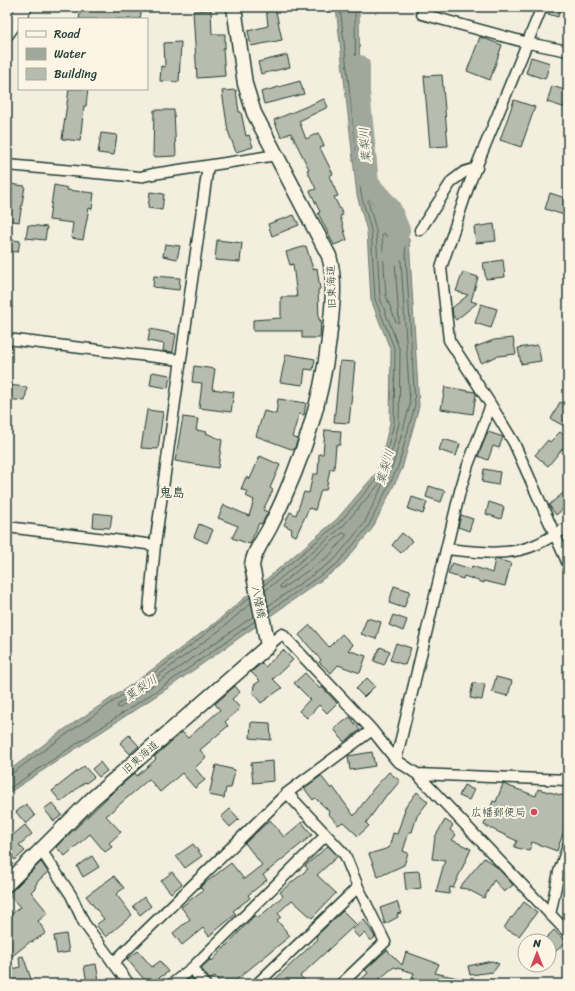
<svg xmlns="http://www.w3.org/2000/svg" width="575" height="991" viewBox="0 0 575 991" font-family="Sriracha,'Klee One',sans-serif">
	<rect width="100%" height="100%" fill="#f3eede"/>
	<filter id="ink" filterUnits="userSpaceOnUse"><feTurbulence type="fractalNoise" baseFrequency=".025" numOctaves="2"/><feDisplacementMap in="SourceGraphic" scale="8" xChannelSelector="R" yChannelSelector="G"/><feConvolveMatrix kernelMatrix="1 2 1 2 8 2 1 2 1" color-interpolation-filters="sRGB"/></filter>
	<g filter="url(#ink)">
		<path fill="#a0a89b" stroke="#6c7d72" d="M336 7H359L360 110 369 183 391 208 400 230 409 239 419 406 402 469 372 529 340 567 168 688 7 794V772L62 731 134 683 215 623 337 519 378 471 390 423 391 351 371 300 367 231 357 195Z"/>
		<g fill="none" stroke-linecap="round" stroke-linejoin="round">
			<path stroke="#53685d" stroke-width="1" d="M370 199 383 213 392 233 400 244 410 405 393 465 391 469 388 467 399 423 400 351 380 298 376 230 368 201Z
				M384 233 394 246 399 321 398 323 396 322 386 296 382 235Z
				M343 533 346 534V536L329 556 283 588H280V585L285 581Z
				M264 585 340 522 381 474 394 423 395 350 375 299 371 230 361 194 340 7
				M265 591 343 526 381 482H384L364 524 334 560 268 606
				M251 603 220 630 118 705 117 707 120 708 254 616
				M269 611 337 564 368 527 398 467 415 405 405 241 397 231 387 210 365 184 356 111 355 7
				M7 775 11 774C91 715 175 663 250 597
				M7 790 165 685 255 621"/>
			<path stroke="#a0a89b" stroke-width="20" d="M360 65V92L369 183 391 208 400 230 392 255"/>
		</g>
		<path fill="#b8bcae" stroke="#1f3d34" d="M81 7H137L142 8 140 19H79Z
			M266 7H275L282 40 251 46 248 31 268 26Z
			M550 7H561L558 17 548 14Z
			M211 10 212 34H225V48H223L225 76 197 78 193 11Z
			M480 37 502 45 490 80 467 71Z
			M181 42 179 82 160 81 161 66 165 67 164 43Z
			M287 55 290 67 261 74 258 62Z
			M531 57 550 63 545 79 526 73Z
			M442 75 448 146 430 147 424 76Z
			M300 81 304 94 264 104 261 92Z
			M552 86 568 91 566 108 547 102Z
			M69 89H88L86 106H84L80 141 62 139Z
			M236 90 239 112H241L246 136 249 135 253 147 236 152 228 131 222 91Z
			M324 99 328 107 299 121 306 139 318 133 324 146 320 148 333 174 329 176 338 196 334 197 343 215 340 216 347 240 334 245 318 213 320 212 310 191 316 189 307 170 309 169 291 133 281 137 274 120Z
			M514 100 535 107 521 147 500 140Z
			M154 110H174L176 156 153 157Z
			M101 133 117 135 114 155 98 153Z
			M9 184 25 186 19 222 7 220Z
			M54 185 68 188 67 190 94 193 92 209 89 208 83 240 71 238 73 223 49 220Z
			M150 192 164 194 162 210 148 208Z
			M550 193 568 199 564 215 545 209Z
			M294 215 299 225 272 236 268 224Z
			M494 224 496 241 476 243 474 227Z
			M28 225 47 227 45 240 26 238Z
			M7 239 20 241 18 252 7 251Z
			M217 240 242 243 240 262 215 260Z
			M165 244 180 246 177 259 163 256Z
			M306 246 313 269 317 268 320 289 318 290 319 320H321L320 338H302V331H253V320L281 318V297H297L293 264 290 265 286 252Z
			M503 260 505 277 486 279 483 263Z
			M463 272 478 277 471 301 477 303 456 320 453 316 452 308 468 295 456 291Z
			M154 276 180 278 179 290 153 287Z
			M481 304 497 309 491 328 475 323Z
			M150 329 176 334 173 352 163 351 164 344 148 341Z
			M513 338 516 354 498 356 481 363 475 347 494 340Z
			M538 345 541 361 521 364 518 348Z
			M286 354 315 359 313 370 305 369 303 385 280 382Z
			M340 361 355 362 349 423 334 422Z
			M194 366 215 369 212 389 234 392 231 412 199 408 202 383 192 382Z
			M152 372 170 375 168 388 150 385Z
			M7 385 27 387 25 401 7 399Z
			M445 387 475 392 476 394 473 414 441 409Z
			M278 399 306 403 304 415 299 414 292 437 298 439 294 450 256 436 264 411 276 414Z
			M560 402 568 406V428L551 419Z
			M147 410 163 412 158 449 141 448Z
			M183 417 198 419 196 430 207 432 206 433 222 440 218 468 175 461Z
			M325 430 341 431 340 445H336L334 469H330L326 490H321L315 510 309 508 296 536 291 534 292 529 284 525 290 512 296 515 304 492 309 493 313 474H318L319 454H323Z
			M488 432 503 437 499 448 493 446 488 460 478 456Z
			M560 432 568 439V452L563 448 548 466 535 455 548 440 550 442Z
			M443 439 460 444 456 456 439 450Z
			M260 456 280 465 270 488 273 490 263 510 268 512 262 524 259 523 250 544 232 538 238 526 218 518 224 505 249 516 254 500 246 496 248 492 241 489 246 477 250 479Z
			M484 469 500 472 498 485 482 482Z
			M429 486 445 491 441 502 426 497Z
			M568 489V505L556 515 549 505Z
			M412 497 427 502 423 514 408 509Z
			M489 502 504 507 501 519 486 514Z
			M94 513 112 515 110 528 93 527Z
			M461 515 473 519 469 531 458 527Z
			M199 524 213 530 207 543 194 537Z
			M402 533 412 541 401 553 392 545Z
			M495 559 511 563 505 586 484 581V583L464 576 463 579 448 574 452 563 471 569 472 566 492 573Z
			M394 586 410 591 404 608 389 603Z
			M393 615 407 620 403 631 389 625Z
			M367 618 381 622 376 639 361 634Z
			M310 625 329 647 342 634 353 645 348 650 366 656 360 673 338 665 331 673 319 662 321 660 299 635Z
			M396 643 411 648 405 665 390 660Z
			M380 647 390 651 384 665 374 661Z
			M283 650 293 660 273 679 282 688 261 703 253 693 254 685 260 681 251 672 262 663 265 667Z
			M305 673 320 689 322 687 337 703 327 713 319 705 307 718 299 711 310 699 294 683Z
			M496 677 512 681 508 696 492 692Z
			M367 678 375 686 364 697 356 689Z
			M473 683 485 684 482 700 470 698Z
			M235 686 240 692 232 699 240 708 225 722 228 726 200 750 206 757 195 768 205 780 195 788 182 773 160 792 149 779 106 816 121 832 109 843 112 847 105 852 90 834 65 856 56 847 111 794 135 773 137 776 156 759 154 757 182 732 188 738 220 710 215 704Z
			M350 717 360 730 344 742 334 729Z
			M251 722 270 723 271 740 250 738Z
			M129 735 139 746 130 754 120 743Z
			M372 752 375 766 350 770 348 756Z
			M273 761 274 781 253 783 251 763Z
			M100 762 107 771 99 777 92 769Z
			M216 765 235 770 231 788H226L224 798 209 795Z
			M84 766 94 777 86 783 85 782 61 802 52 791Z
			M389 772 400 781 389 794 388 793 366 823 369 826 358 836 343 822 338 825 328 813 329 811 315 798 313 800 304 788 321 776 331 789 333 787 354 816 374 788Z
			M503 784 536 796 538 789 568 797V819L557 851 532 842 529 851 514 847 517 841 484 825 493 801 496 802Z
			M464 785 474 790 469 800 459 796Z
			M417 792 428 802 417 816 412 832H409L403 851 408 853 404 865 378 877 369 854 389 848 393 833 397 834 405 810 404 809Z
			M52 803 62 815 54 821 44 809Z
			M26 804 35 816 26 824 16 812Z
			M230 809 239 819 230 827 221 817Z
			M270 820 284 837 302 822 312 835 263 875 267 880 248 895 250 898 233 911 236 914 209 936 203 928 182 945 173 933 190 919 181 907 203 890 200 887 205 883 231 863 244 879 262 865 245 843Z
			M445 820 453 825 450 830 456 835 452 840 471 849 453 888 450 887 449 894 436 892 445 860 432 859 435 837Z
			M25 825 32 834 19 845 25 851 15 860 7 850V840Z
			M193 844 202 856 185 868 176 856Z
			M328 846 338 856 317 875 336 893 312 918 292 900 278 913 281 917 277 920 290 936 236 980 239 984H221L215 976 210 980 201 968 211 959 212 961 255 915 258 918 283 896 280 892 308 869 305 866Z
			M92 856 99 867 83 877 77 866Z
			M484 858 498 868 513 885 504 892 494 880 484 898 467 889 459 888Z
			M41 862 48 872 38 881 35 886 36 887 31 892 48 913 38 921 46 933 32 942 31 941 11 957 7 952V918L20 907 7 893 13 890Z
			M419 871 421 888 406 890 404 872Z
			M172 872 182 884 171 893 161 881Z
			M114 876 124 888 116 894 132 915 106 937 96 925 104 919 86 896Z
			M144 897 151 906 140 915 133 906Z
			M397 902 401 913 397 914 398 917 385 924 380 908Z
			M524 902 537 912 519 936 504 928 511 917 512 918Z
			M343 911 356 924 300 976 309 984H270L318 939 316 936Z
			M364 919 375 937 371 941 364 933 359 938 352 930Z
			M554 930 566 942 555 952 549 946V941L544 940Z
			M66 934 69 952 57 954 54 936Z
			M387 950 402 965 406 952 439 964 435 973 467 980V984H429L412 978 414 973 394 967 373 984H356L368 973 365 970Z
			M138 951 152 967 160 961 168 972 150 984 142 977 127 959Z
			M23 956 30 976 33 984H22V979L13 982 10 970 20 967 19 957Z
			M492 961 499 964 493 972 470 975 468 966Z
			M96 964 99 981 87 983 84 966Z
			M191 977 197 984H184Z"/>
		<g fill="none" stroke-linecap="round" stroke-linejoin="round">
			<defs>
				<path id="minor" d="M422 14 528 43 568 51
					M7 165 140 177 153 174 277 155
					M420 230 452 181 464 172 477 168
					M7 339 181 360
					M491 405 514 443 568 564
					M7 527 155 545
					M446 549C475 552 508 557 535 545 547 540 557 533 568 527
					M149 610 155 545 208 166
					M268 646 282 634 372 730 396 760 417 774 568 933
					M396 760 460 491 468 465 491 405 449 340 441 268 470 182 542 7
					M417 774 568 780
					M287 793 345 855 358 887 385 942 341 984
					M41 850 71 895 84 923 129 984
					M550 915 559 872 568 846
					M113 963 287 793 372 730
					M192 968 205 984
					M172 984 192 968 326 835
					M257 984 358 887"/>
				<path id="secondary" d="M7 33 25 7
					M7 884 91 800 268 646 252 566C253 552 265 538 271 525 276 515 281 505 285 495 310 439 326 380 331 320 333 299 335 277 329 256L254 113 245 84 234 7"/>
			</defs>
			<use href="#minor" stroke="#1f3d34" stroke-width="13"/>
			<use href="#secondary" stroke="#1f3d34" stroke-width="17"/>
			<use href="#minor" stroke="#fcf5e5" stroke-width="10"/>
			<use href="#secondary" stroke="#fcf5e5" stroke-width="14"/>
		</g>
	</g>
	<circle fill="#d1495b" stroke="#fcf5e5" stroke-width="1.5" cx="534" cy="812" r="4"/>
	<g text-anchor="middle" stroke-width="4" stroke-linejoin="round" paint-order="stroke">
		<g font-size="11" fill="#1f3d34" stroke="#fcf5e5">
			<text transform="translate(331 287) rotate(-92)" y="4">旧東海道</text>
			<text transform="translate(259 602) rotate(79)" y="4">八幡橋</text>
			<text transform="translate(140 757) rotate(-41)" y="4">旧東海道</text>
		</g>
		<g font-size="11" fill="#1f3d34" stroke="#fcf5e5" text-anchor="end">
			<text x="526" y="816">広幡郵便局</text>
		</g>
		<g font-size="12" font-style="italic" fill="#465d53" stroke="#fcf5e5">
			<text transform="translate(365 145) rotate(-95)" y="4">葉梨川</text>
			<text transform="translate(385 467) rotate(-74)" y="4">葉梨川</text>
			<text transform="translate(141 688) rotate(-34)" y="4">葉梨川</text>
		</g>
		<g font-size="13" font-weight="bold" fill="#1f3d34" stroke="#fcf5e5">
			<text x="172" y="497">鬼島</text>
		</g>
	</g>
	<rect width="575" height="991" fill="none" stroke="#fcf5e5" stroke-width="24"/>
	<rect x="12" y="12" width="551" height="967" fill="none" stroke="#1f3d34" stroke-width="1.5" filter="url(#ink)"/>
	<rect x="18" y="18" width="130" height="72" fill="#fcf5e5" stroke="#a4ab9e"/>
	<rect x="26" y="31" width="20" height="6" fill="#fcf5e5" stroke="#a4ab9e"/>
	<text x="54" y="38" font-size="12" fill="#1f3d34">Road</text>
	<rect x="26" y="48" width="20" height="12" fill="#a0a89b" stroke="#a4ab9e"/>
	<text x="54" y="58" font-size="12" fill="#1f3d34">Water</text>
	<rect x="26" y="68" width="20" height="12" fill="#b8bcae" stroke="#a4ab9e"/>
	<text x="54" y="78" font-size="12" fill="#1f3d34">Building</text>
	<g transform="translate(537 953)"><circle r="19" fill="#fcf5e5" stroke="#a4ab9e"/>
	<path d="M0-3L7 15L0 10L-7 15Z" fill="#d1495b"/>
	<text y="-6" font-size="11" font-weight="bold" text-anchor="middle" fill="#1f3d34">N</text>
	</g>
</svg>
